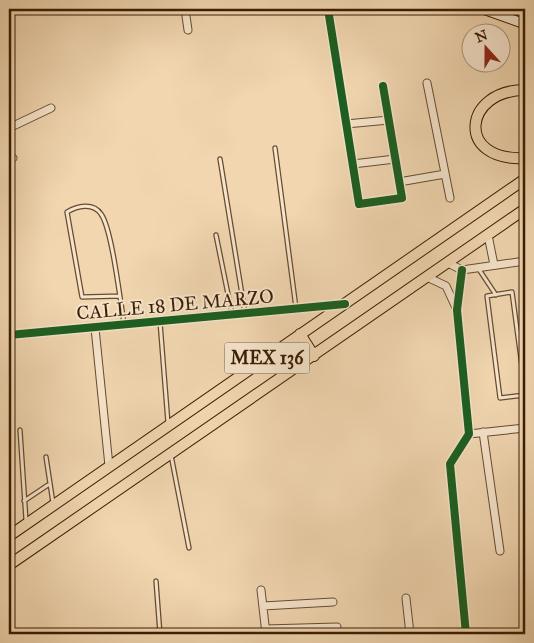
<svg xmlns="http://www.w3.org/2000/svg" width="534" height="643" viewBox="0 0 534 643" font-family="'IM FELL Great Primer',serif">
	<rect width="100%" height="100%" fill="#f1d6b0"/>
	<filter id="stains"><feTurbulence type="fractalNoise" baseFrequency=".004" numOctaves="4"/><feColorMatrix values="0 0 0 0 .2 0 0 0 0 .09 0 0 0 0 .02 0 0 0 .5 -.17"/></filter>
	<radialGradient id="worn" r=".72"><stop offset=".6" stop-color="#630" stop-opacity="0"/><stop offset="1" stop-color="#630" stop-opacity=".3"/></radialGradient>
	<g fill="none" stroke-linecap="round" stroke-linejoin="round">
		<defs>
			<path id="service" d="M275 148 296 308
				M220 159 245 313
				M216 235 232 314
				M478 268 496 295
				M120 296 82 297 67 212C77 206 93 202 101 214 112 229 120 300 124 323
				M160 322 168 423
				M525 389 512 292 487 296 500 398 525 395
				M20 430 26 520
				M171 455 189 548
				M46 457 53 503
				M24 501 48 485
				M156 581 160 634"/>
			<path id="minor" d="M185 9 188 30
				M328 9 359 204 402 198 383 86
				M427 83 450 198
				M346 124 389 120
				M9 128 51 108
				M9 159 13 158
				M353 164 395 159
				M399 182 445 174
				M488 235 494 265
				M448 263 462 270 525 261
				M462 270 457 310 469 434 450 464 466 634
				M427 277 446 286 457 310
				M95 328 109 466
				M9 335 342 304
				M483 432 500 551
				M469 434 525 428
				M261 590 266 634
				M406 598 410 634
				M263 606 333 602
				M265 629 337 627"/>
			<path id="secondary" d="M483 9 525 24"/>
			<path id="primary" d="M525 90C463 90 455 162 525 158
				M300 334 314 356
				M9 536 525 179
				M9 565 525 209"/>
		</defs>
		<use href="#service" stroke="#664c2f" stroke-width="5.5"/>
		<use href="#minor" stroke="#664c2f" stroke-width="9"/>
		<use href="#secondary" stroke="#381e04" stroke-width="11"/>
		<use href="#primary" stroke="#381e04" stroke-width="12"/>
		<use href="#service" stroke="#f6e4cc" stroke-width="3"/>
		<use href="#minor" stroke="#f6e4cc" stroke-width="7"/>
		<use href="#secondary" stroke="#f6e4cc" stroke-width="9"/>
		<use href="#primary" stroke="#f1d6b0" stroke-width="10"/>
		<defs>
			<path id="rail" d="M507 9 525 16"/>
		</defs>
		<use href="#rail" stroke="#381e04" stroke-width="4.5"/>
		<use href="#rail" stroke="#f6e4cc" stroke-width="2.5" stroke-dasharray="8" stroke-linecap="butt"/>
		<defs>
			<path id="cycleway" d="M328 9 359 204 402 198 383 86
				M462 270 457 310 469 434 450 464 466 634
				M9 335 345 304"/>
		</defs>
		<use href="#cycleway" stroke="#f6e4cc" stroke-width="11"/>
		<use href="#cycleway" stroke="#1b5e20" stroke-width="8"/>
	</g>
	<g text-anchor="middle" stroke-width="4" stroke-linejoin="round" paint-order="stroke">
		<rect fill="#f6e4cc" stroke="#715940" stroke-width="1" x="224.5" y="342.5" width="85" height="31" rx="4"/>
		<g font-size="18" font-weight="bold" fill="#381e04">
			<text x="267" y="364">MEX 136</text>
		</g>
		<g font-size="19" fill="#381e04" stroke="#f6e4cc">
			<text transform="translate(175 304) rotate(-5)" y="7">CALLE 18 DE MARZO</text>
		</g>
	</g>
	<rect width="534" height="643" fill="none" stroke="#f1d6b0" stroke-width="30"/>
	<rect x="10" y="10" width="514" height="623" fill="none" stroke="#381e04" stroke-width="2.5"/>
	<rect x="15" y="15" width="504" height="613" fill="none" stroke="#381e04"/>
	<g transform="translate(486 48) rotate(339)"><circle r="24" fill="#f6e4cc" stroke="#aa957c"/>
	<path d="M0-4L9 19L0 12L-9 19Z" fill="#8f2418"/>
	<text y="-8" font-size="14" font-weight="bold" text-anchor="middle" fill="#381e04">N</text>
	</g>
	<rect width="100%" height="100%" filter="url(#stains)"/>
	<rect width="100%" height="100%" fill="url(#worn)"/>
</svg>
